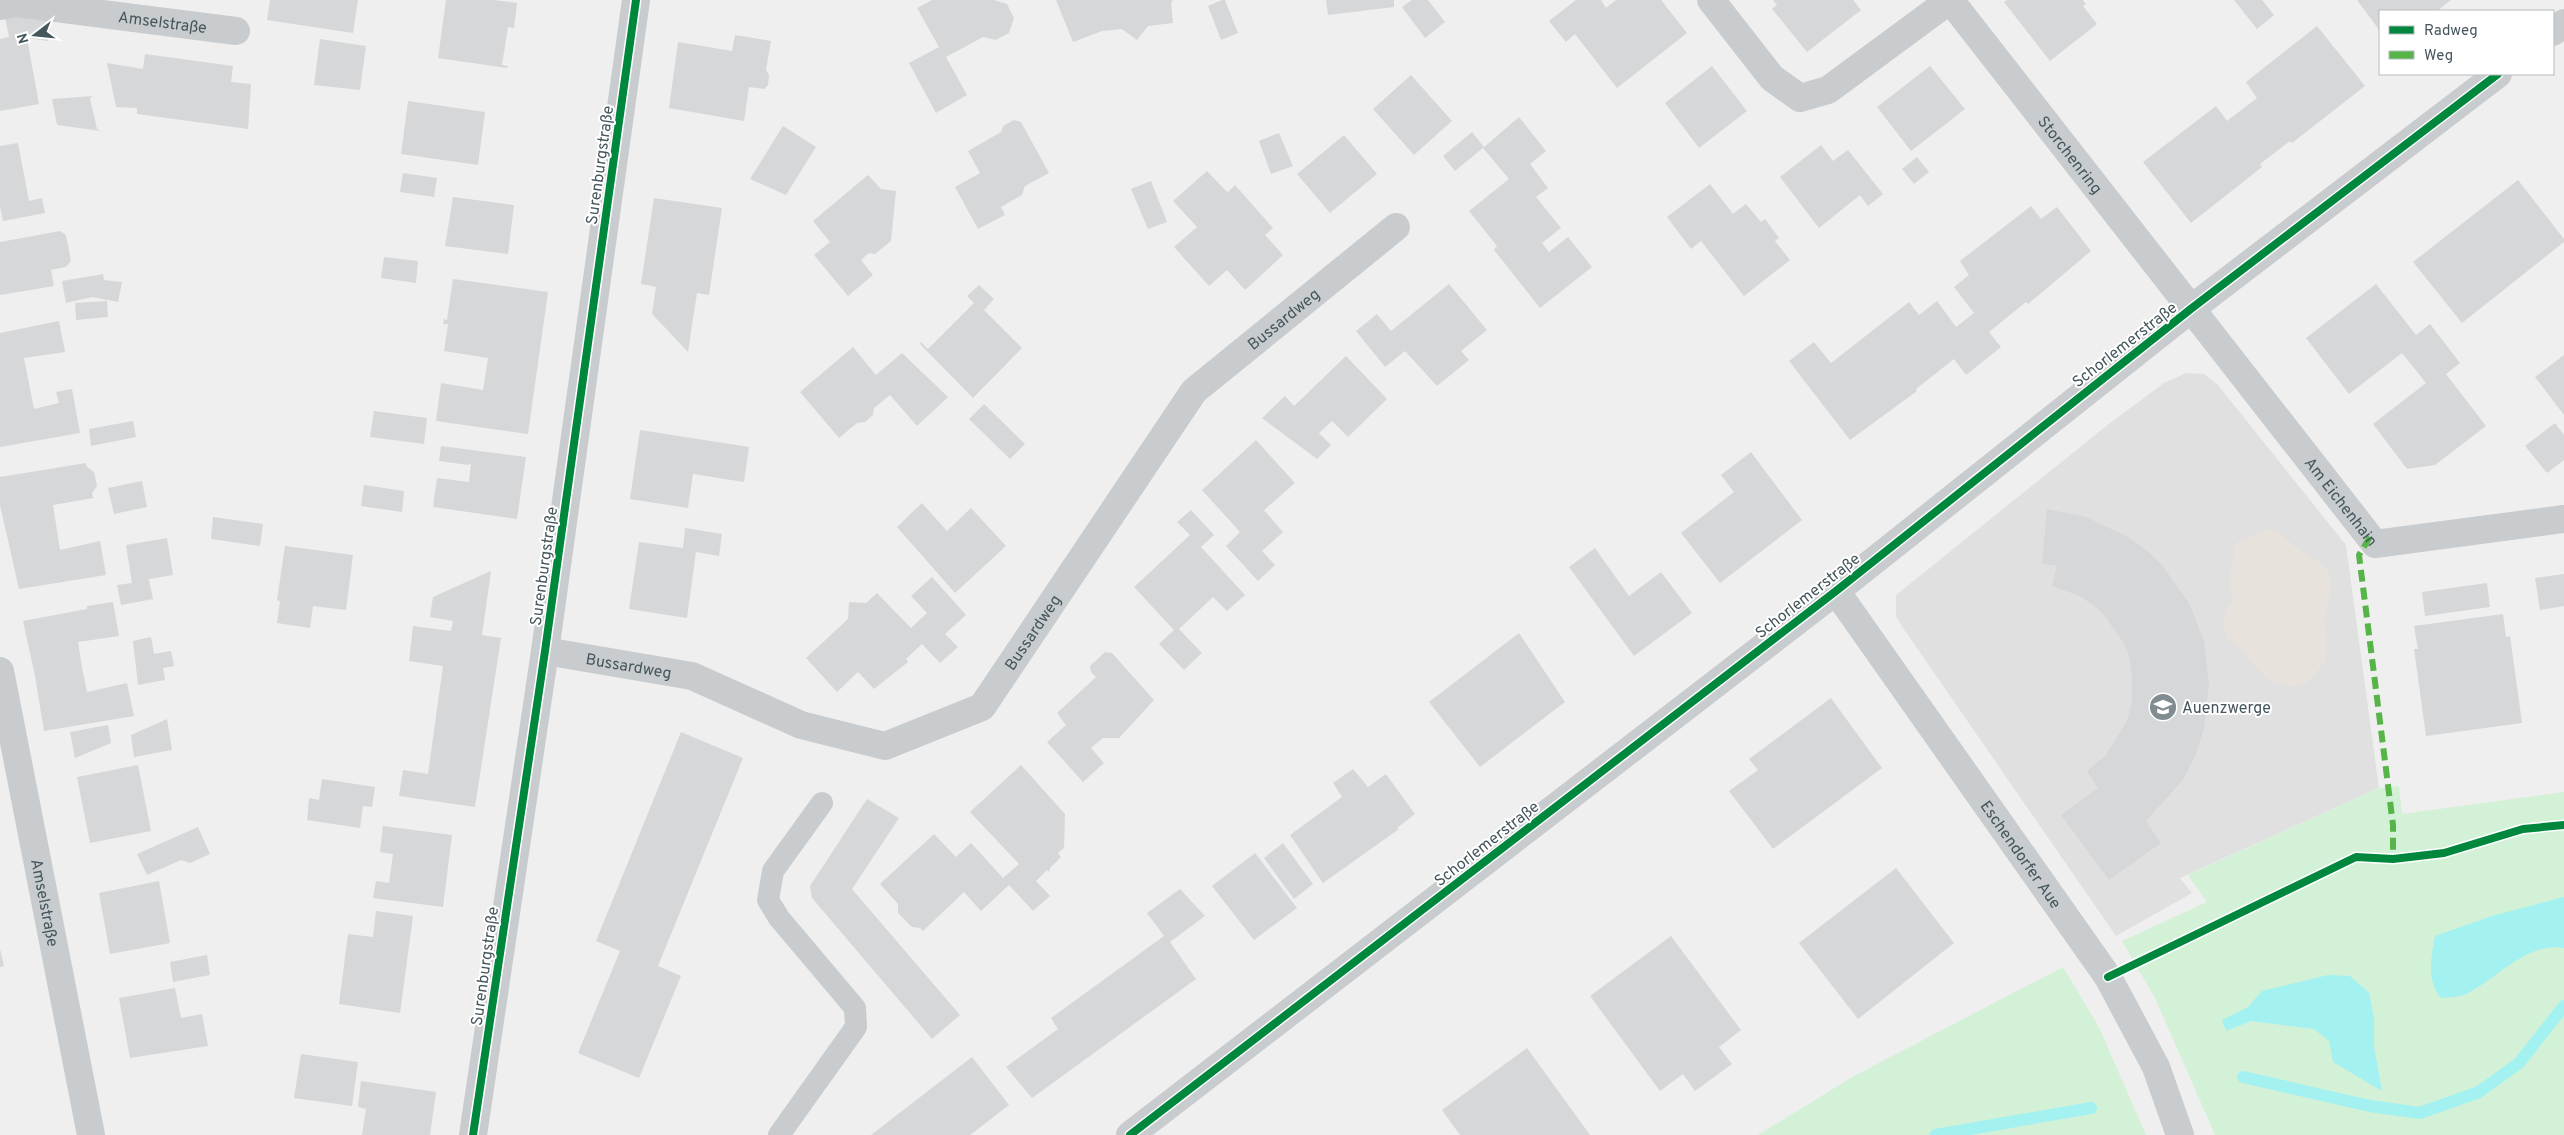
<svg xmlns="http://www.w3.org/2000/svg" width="2564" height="1135" viewBox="0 0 2564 1135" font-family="Overpass,sans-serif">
	<rect width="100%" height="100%" fill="#f0efef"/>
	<path fill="#e1e0e1" d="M2186 373 2204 374 2218 385 2346 545 2379 788 2180 878 2192 893 2116 936 1901 625 1896 616V595L2110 423 2164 383Z"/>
	<path fill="#d2f1d7" d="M2399 786 2402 814 2564 792V1135H2215L2155 998 2122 941 2207 902 2188 875 2379 788Z
		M2063 967 2099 1027 2146 1135H1758L1854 1076Z"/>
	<path fill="#e8e2dd" d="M2268 529 2279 532 2294 546 2320 563 2327 569 2330 577 2331 589 2324 620 2327 654 2324 663 2307 683 2294 687 2282 685 2266 678 2242 650 2227 638 2223 622 2226 611 2233 600 2230 583 2234 547 2239 541Z"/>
	<path fill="#a4f1f1" d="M2564 897V948C2524 942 2497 980 2464 995 2457 997 2448 997 2441 998 2426 980 2431 958 2435 936L2492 916Z
		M2328 975 2350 976 2369 993 2374 1018V1047L2382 1091 2333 1062 2329 1041 2314 1029 2251 1021 2226 1031 2222 1020 2248 1007 2262 991Z"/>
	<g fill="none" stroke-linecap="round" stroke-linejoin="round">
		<path stroke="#a4f1f1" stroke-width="12" d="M2243 1077 2370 1106 2420 1113 2479 1092 2519 1063 2564 1006
			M1936 1135 2091 1108"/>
	</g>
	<path fill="#d5d7d8" d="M270 0H358L353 33 267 20Z
		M446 0H494L517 3 514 28 508 27 502 65 508 66 507 68 438 58Z
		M932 0H994L1007 4 1014 18 1009 33 996 40 983 37 946 57 967 95 936 113 909 63 939 47 917 8Z
		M1056 0H1173L1171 3 1173 23 1148 26 1137 40 1122 29 1102 31 1073 42Z
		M1222 0H1225L1238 33 1221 40 1208 6Z
		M1326 0H1394V7L1328 15Z
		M1412 0H1428L1445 22 1425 38 1402 7Z
		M1576 0H1601L1606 8 1616 0H1661L1687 33 1617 88 1575 34 1566 42 1549 21Z
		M1773 0H1853L1861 10 1807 52 1772 9 1777 5Z
		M2007 0H2083L2086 4 2083 6 2097 24 2050 61 2004 2Z
		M2234 0H2262L2274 15 2257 29Z
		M2357 0H2451L2437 11H2380V31Z
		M18 16 51 21 48 41 27 38 39 104 0 111V39L9 37 5 18Z
		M2317 26 2365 86 2292 143 2290 141 2260 164 2262 167 2191 223 2143 162 2216 106 2227 121 2257 98 2246 82Z
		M735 35 771 41 766 70 769 75 768 85 764 89 749 87 744 121 669 108 678 42 732 51Z
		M320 39 366 46 360 90 314 85Z
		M145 54 233 66 231 82 251 84 248 129 137 114V108L116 107 107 63 143 69Z
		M1712 66 1747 111 1699 148 1665 103Z
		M1930 66 1965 109 1911 151 1877 107Z
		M1411 75 1452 121 1414 155 1373 109Z
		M93 96 90 98 97 129 101 131 57 125 52 99Z
		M408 101 485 112 478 165 401 154Z
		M1519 117 1546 151 1530 164 1548 188 1536 197 1561 228 1542 243 1549 252 1568 237 1592 267 1540 308 1494 250 1497 246 1469 211 1509 179 1483 148Z
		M1014 120 1021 122 1049 173 1025 186 1022 195 1001 207 1005 215 978 229 955 187 980 173 968 151 1001 132 1003 126Z
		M783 126 816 147 786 195 750 179Z
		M1472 132 1484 147 1455 171 1443 156Z
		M1279 133 1293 166 1271 174 1259 141Z
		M1344 135 1377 174 1330 213 1297 174Z
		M18 143 29 201 42 198 45 213 3 221 0 206V146Z
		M1821 145 1833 161 1848 150 1883 194 1868 206 1860 195 1819 228 1780 177Z
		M1917 157 1929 172 1914 184 1902 169Z
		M1207 171 1226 191 1228 192 1235 185 1273 228 1265 235 1283 255 1245 290 1227 270 1209 286 1174 247 1197 227 1173 201Z
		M403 173 437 178 434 197 400 192Z
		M868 175 881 189 896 191 891 241 875 254 869 253 861 260 873 275 848 296 814 255 830 242 813 221Z
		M2518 180 2564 239V242L2462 323 2413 262Z
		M1151 181 1167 222 1148 229 1131 189Z
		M1710 184 1733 214 1746 204 1761 222 1765 219 1779 238 1775 241 1790 260 1744 296 1701 241 1691 249 1667 217Z
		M453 197 514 205 508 254 445 246Z
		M654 198 722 208 709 295 697 293 688 352 652 314 656 287 641 284Z
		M2031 206 2041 219 2057 207 2091 251 2028 304 2026 302 1989 332 2001 347 1966 375 1954 359 1916 389 1917 391 1850 440 1789 361 1814 342 1831 363 1909 302 1919 315 1937 301 1956 327 1974 313 1954 287 1969 275 1960 261Z
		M60 231 66 235 71 261 66 267 51 270 54 286 0 295V242Z
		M384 257 418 261 416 283 381 278Z
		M103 274 104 280 122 282 118 302 92 297 66 303 62 281Z
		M453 279 548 292 528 434 436 421 441 383 483 390 488 358 444 351 448 324H443L444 319 447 320Z
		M1449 284 1487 330 1461 351 1469 360 1437 386 1405 351 1385 367 1356 331 1377 314 1391 331Z
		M2376 284 2416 335 2430 324 2460 363 2446 374 2486 426 2435 465 2407 469 2373 424 2426 383 2402 353 2349 394 2306 338Z
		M979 285 994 299 984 310 1022 348 973 398 920 344 921 342 928 349 974 303 967 296Z
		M107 301 108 317 76 320 75 303Z
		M59 321 65 352 24 358 34 409 59 403 56 392 72 389 80 433 0 447V333Z
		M853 347 876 375 902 353 948 397 917 426 890 395 874 408 873 415 865 422 857 423 839 438 800 392Z
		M2564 355V415L2535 377Z
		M1346 356 1387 399 1348 437 1332 421 1319 433 1331 445 1317 459 1262 418 1285 396 1294 406Z
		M984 404 1025 444 1010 459 969 419Z
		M374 411 427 418 424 444 370 437Z
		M133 421 136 437 91 446 89 429Z
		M2555 423 2564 435V460L2547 473 2525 446Z
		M640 430 749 447 744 482 693 474 688 508 630 499Z
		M1256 440 1295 483 1264 510 1283 532 1262 551 1275 565 1258 581 1226 546 1240 532 1202 490Z
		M441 446 526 457 517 519 433 507 437 478 469 482 471 463 468 465 439 461Z
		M1751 452 1802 520 1720 583 1681 533 1734 492 1721 475Z
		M86 463 87 467 94 472 97 486 92 493 93 498 53 505 60 550 100 541 106 575 19 589 0 505V477Z
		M142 481 147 507 114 514 108 488Z
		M364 485 404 491 402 512 361 506Z
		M922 503 947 531 971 508 1006 546 955 593 897 527Z
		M2047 509 2086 517 2130 538 2146 550 2162 565 2189 603 2204 641 2209 684 2204 729 2196 754 2182 781 2146 821 2161 843 2109 880 2061 815 2098 788 2087 771 2106 755 2127 721 2132 701V675L2129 656 2123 642 2101 611 2080 596 2052 586 2057 566 2042 564Z
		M1191 510 1214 535 1201 547 1245 595 1227 611 1213 597 1179 629 1202 653 1184 670 1159 644 1174 630 1134 587 1190 535 1177 522Z
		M213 517 263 524 260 546 211 539Z
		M685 528 722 534 719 556 696 552 687 618 629 609 639 542 683 548Z
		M167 538 173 575 149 579 153 599 121 605 117 585 132 583 126 545Z
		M285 546 353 555 346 610 313 606 310 628 277 623 280 601 277 600Z
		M1595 548 1629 596 1661 572 1692 613 1634 656 1569 567Z
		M491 571 482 635 501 638 475 807 399 796 403 770 428 774 443 666 409 661 413 626 451 631 453 621 430 617 433 597Z
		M2564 574V606L2540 610 2535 578Z
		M932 577 966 615 945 634 958 647 940 663 922 644 906 659 908 662 874 689 858 672 837 692 806 658 848 619 849 602 866 603 877 593 911 628 927 613 911 596Z
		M2487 583 2490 607 2425 616 2422 592Z
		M113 602 119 636 78 642 82 667 87 692 127 683 134 716 44 731 35 676 23 621 87 609V606Z
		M2503 614 2506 637 2510 636 2522 723 2426 736 2414 649H2418L2414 626Z
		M1519 633 1565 702 1480 767 1429 702Z
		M151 637 154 654 171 651 174 666 163 668 165 680 138 685 133 641Z
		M1105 652 1112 653 1154 700 1119 738H1103L1091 748 1104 763 1083 782 1047 742 1066 725 1057 713 1096 677 1091 672 1090 666Z
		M1831 698 1882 768 1773 849 1729 791 1758 770 1749 759Z
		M167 719 172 750 134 757 131 735Z
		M108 725 111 743 75 758 70 732Z
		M681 732 743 758 658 966 681 976 639 1078 578 1053 620 951 596 941Z
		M138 765 151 831 90 843 77 777Z
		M1021 765 1065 814 1064 848 1058 853 1061 857 1050 868 1049 872 1047 870 1036 881 1050 896 1033 911 1009 885 981 911 964 892 923 931 920 928 912 927 898 913V904L880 884 934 834 956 857 971 843 1003 878 1019 864 970 812Z
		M1353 769 1368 787 1386 774 1415 814 1397 828 1399 829 1323 883 1290 835 1342 797 1333 783Z
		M322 779 375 787 372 807 363 806 360 828 307 820 309 798 319 800Z
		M867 799 899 818 852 889 960 1015 932 1039 812 898 810 886Z
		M383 826 452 835 443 907 373 898 376 881 389 883 393 854 380 852Z
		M198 827 210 854 190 863 181 860 147 875 137 854Z
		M1283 843 1313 884 1294 899 1264 858Z
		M1255 853 1297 908 1254 940 1212 886Z
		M1896 868 1954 943 1858 1019 1799 943Z
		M159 881 170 943 110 954 99 893Z
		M1180 889 1205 916 1170 942 1196 979 1032 1098 1006 1067 1058 1029 1051 1018 1164 936 1147 913Z
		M376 911 413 916 400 1013 339 1004 348 934 373 937Z
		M1671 936 1741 1030 1719 1047 1732 1064 1695 1091 1683 1074 1660 1091 1590 996Z
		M0 949 4 966 0 967Z
		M207 955 210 975 173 982 170 962Z
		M175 988 181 1018 202 1014 208 1046 130 1058 119 998Z
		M1527 1048 1590 1135H1460L1442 1110Z
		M301 1054 358 1062 352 1106 294 1098Z
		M972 1057 1009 1105 970 1135H871Z
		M361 1081 436 1092 430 1135H362L366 1109 358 1107Z"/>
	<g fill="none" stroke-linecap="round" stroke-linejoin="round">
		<path stroke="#c8ccce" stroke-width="22" d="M779 1135 856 1027 855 1008 779 918 768 900 773 871 822 803"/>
		<g stroke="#c8ccce" stroke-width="28">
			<path d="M1711 0 1772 78 1800 98 1828 90 1950 0"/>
			<path id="s1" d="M1950 0 2375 544 2564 519"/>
			<path id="s2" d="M0 6 17 3 236 31"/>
			<path d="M2553 32 2564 23"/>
			<path id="s3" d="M1836 591 2108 977 2156 1067 2180 1135"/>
			<path id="s4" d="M545 651 692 676 801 725 885 746 982 707 1194 391 1396 227"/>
			<path id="s5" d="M0 671 91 1135"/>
			<path d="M1130 1135 1836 591 2192 308 2498 74"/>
		</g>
		<path stroke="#c8ccce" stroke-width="28" d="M473 1135 545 651 636 0"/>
		<path stroke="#57b448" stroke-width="6" stroke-dasharray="12 6" stroke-linecap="butt" d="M2370 537 2359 555 2393 825V859"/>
		<defs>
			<path id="cycleway" d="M2108 977 2356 857 2393 859 2444 853 2523 829 2564 825
				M473 1135 545 651 636 0
				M1130 1135 1836 591 2192 308 2498 74"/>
		</defs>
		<use href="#cycleway" stroke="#fff" stroke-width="11"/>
		<use href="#cycleway" stroke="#00873e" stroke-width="8"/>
	</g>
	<defs>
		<symbol id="school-disc" viewBox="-11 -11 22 22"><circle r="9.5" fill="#818c90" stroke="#fff"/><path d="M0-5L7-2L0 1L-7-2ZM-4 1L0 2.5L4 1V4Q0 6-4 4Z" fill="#fff"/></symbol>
	</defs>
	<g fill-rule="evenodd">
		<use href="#school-disc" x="2147" y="691" width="32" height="32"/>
	</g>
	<g text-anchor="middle" stroke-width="4" stroke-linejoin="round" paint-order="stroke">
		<g font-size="16" fill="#45565d" stroke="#fff">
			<text dy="6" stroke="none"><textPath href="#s2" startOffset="164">Amselstraße</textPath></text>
			<text dy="6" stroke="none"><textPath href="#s1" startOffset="196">Storchenring</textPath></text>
			<text transform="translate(599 165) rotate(-82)" y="6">Surenburgstraße</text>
			<text dy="6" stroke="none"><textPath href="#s4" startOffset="955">Bussardweg</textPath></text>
			<text transform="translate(2124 344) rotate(-38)" y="6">Schorlemerstraße</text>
			<text dy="6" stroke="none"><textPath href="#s1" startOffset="636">Am Eichenhain</textPath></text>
			<text transform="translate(543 566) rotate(-82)" y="6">Surenburgstraße</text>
			<text transform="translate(1807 595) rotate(-38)" y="6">Schorlemerstraße</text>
			<text dy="6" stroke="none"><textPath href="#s4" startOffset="550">Bussardweg</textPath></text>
			<text dy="6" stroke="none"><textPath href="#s4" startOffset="85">Bussardweg</textPath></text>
			<text transform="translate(1486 843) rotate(-38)" y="6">Schorlemerstraße</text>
			<text dy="6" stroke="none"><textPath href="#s3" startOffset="322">Eschendorfer Aue</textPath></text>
			<text dy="6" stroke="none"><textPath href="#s5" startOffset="236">Amselstraße</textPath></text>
			<text transform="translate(484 966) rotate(-82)" y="6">Surenburgstraße</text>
		</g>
		<g font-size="16" fill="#45565d" stroke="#fff" text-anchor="start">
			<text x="2182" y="713">Auenzwerge</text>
		</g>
	</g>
	<rect x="2379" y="10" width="175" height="65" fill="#ffffff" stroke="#b5bbbe"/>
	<rect x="2389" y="26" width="25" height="8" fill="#00873e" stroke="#b5bbbe"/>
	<text x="2424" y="35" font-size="15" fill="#45565d">Radweg</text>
	<rect x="2389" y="51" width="25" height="8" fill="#57b448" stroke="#b5bbbe"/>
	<text x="2424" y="60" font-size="15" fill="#45565d">Weg</text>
	<g transform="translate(35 35) rotate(254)" stroke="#ffffff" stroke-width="4" paint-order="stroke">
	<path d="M0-4L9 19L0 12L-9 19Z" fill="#45565d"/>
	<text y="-8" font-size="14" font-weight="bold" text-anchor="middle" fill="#45565d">N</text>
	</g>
</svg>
